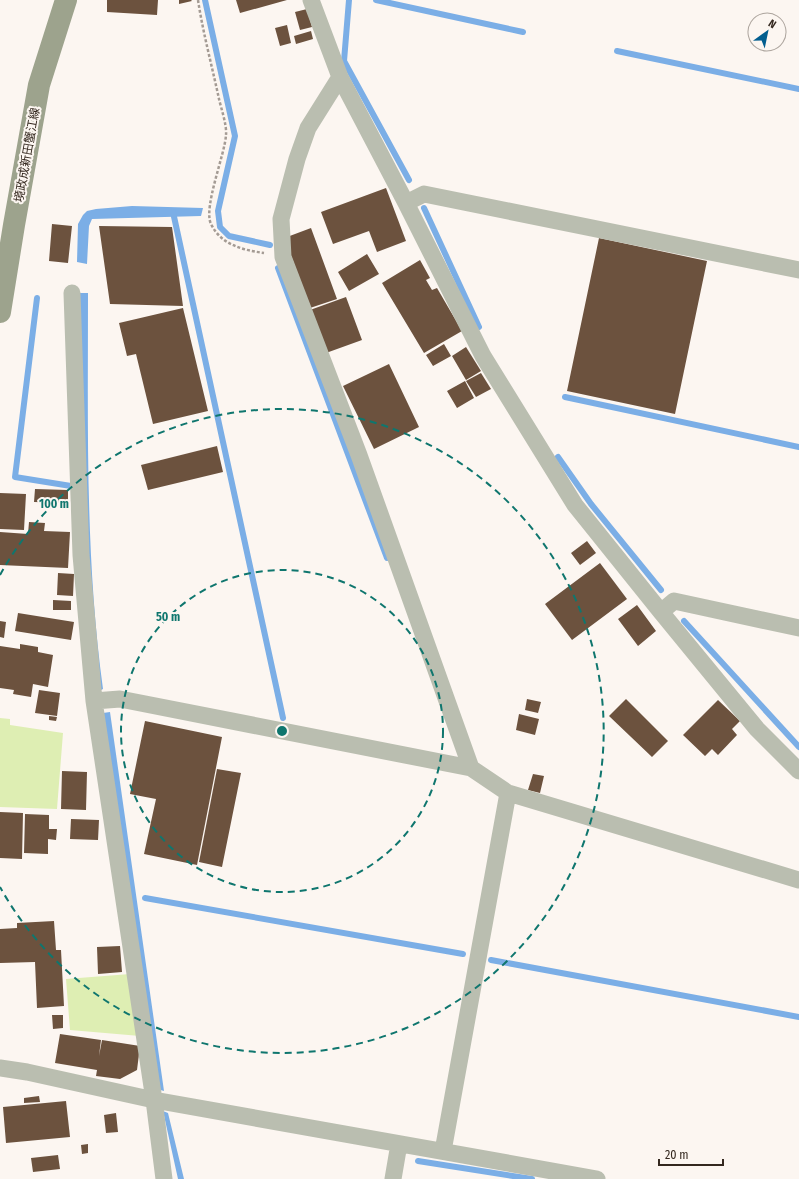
<svg xmlns="http://www.w3.org/2000/svg" width="799" height="1179" viewBox="0 0 799 1179" font-family="'Fira Sans Condensed','Noto Sans JP',sans-serif">
	<rect width="100%" height="100%" fill="#fcf6f1"/>
	<path fill="#deeeb3" d="M0 718 10 719V725L63 733 57 809 0 807Z
		M130 974 140 1036 70 1030 66 979Z"/>
	<path fill="#7baee6" d="M132 206 203 208 201 216 92 219 89 226 87 264 77 262 78 224 83 215 87 211 96 209Z
		M79 293H88C88 425 85 558 103 689L101 690 91 644Z
		M110 712 164 1091 157 1089 103 713Z
		M163 1111 168 1113 184 1179H178Z"/>
	<g fill="none" stroke-linecap="round" stroke-linejoin="round">
		<path stroke="#7baee6" stroke-width="6" d="M205 0 235 136 218 211 220 227 229 236 270 245
			M349 0 344 61 409 180
			M376 0 523 32
			M617 51 799 89
			M424 208 479 327
			M173 212 283 718
			M278 268 387 558
			M37 298 15 477 71 486
			M565 397 799 447
			M558 457 591 504 661 590
			M684 621 799 747
			M145 898 463 954
			M491 960 799 1017
			M418 1161 532 1179"/>
	</g>
	<path fill="#6c523e" d="M107 0H158L157 15 107 12Z
		M179 0H191L192 1 179 4Z
		M236 0H287L240 13Z
		M307 9 312 27 300 30 295 12Z
		M287 25 291 43 280 46 275 28Z
		M311 31 313 39 296 44 294 36Z
		M386 188 406 241 377 252 369 231 333 244 321 212Z
		M52 224 72 226 68 263 49 261Z
		M99 226 172 227 183 306 110 304Z
		M311 228 337 299 310 308 289 250 287 237Z
		M599 238 707 261 675 414 567 391Z
		M367 254 379 274 349 291 338 272Z
		M420 260 430 278 426 280 432 290 437 288 462 331 424 353 382 283Z
		M346 297 362 340 326 353 310 310Z
		M183 308 208 411 153 424 136 354 127 356 119 323Z
		M444 344 451 356 433 366 426 355Z
		M466 347 481 371 466 380 452 356Z
		M389 364 419 427 374 449 343 386Z
		M481 373 491 389 476 397 466 381Z
		M465 381 474 398 457 408 447 391Z
		M217 446 223 472 148 490 141 465Z
		M35 489 68 490V503L34 502Z
		M0 493 26 494 24 530 0 529Z
		M29 522 45 523 44 531 70 532 68 568 0 565V532L28 534Z
		M587 541 596 553 580 565 571 553Z
		M600 563 627 599 572 640 545 604Z
		M58 573 74 574 73 596 57 595Z
		M53 600 71 601V610H53Z
		M637 605 656 631 638 646 618 619Z
		M18 613 74 622 71 640 15 631Z
		M0 621 6 622 4 638 0 637Z
		M20 644 38 647V652L53 655 48 687 33 684 31 697 13 694 14 690 0 688V646L20 649Z
		M39 690 60 693 57 716 35 713Z
		M527 699 541 702 538 713 525 710Z
		M626 699 668 741 652 757 609 716Z
		M718 700 740 721 732 729 737 735 718 755 712 749 705 756 683 735Z
		M519 714 539 719 535 735 516 730Z
		M49 716 57 717 56 721 49 720Z
		M145 721 222 737 197 865 144 854 156 799 130 794Z
		M217 769 241 773 222 867 199 862Z
		M62 771 87 772 86 810 61 809Z
		M533 774 544 776 540 793 528 790Z
		M0 812 23 813 22 859 0 858Z
		M25 814 49 815V829H57L56 840 48 839V854L24 853Z
		M71 819 99 820 98 840 70 839Z
		M54 921 56 950H61L64 1006 37 1008 35 962 0 963V929L17 928V923Z
		M120 946 122 972 98 974 97 947Z
		M52 1015H63V1028L53 1029Z
		M60 1034 101 1040 99 1056 102 1040 140 1046 137 1070 120 1079 96 1076 97 1070 55 1063Z
		M39 1096 40 1102 24 1103V1098Z
		M66 1101 70 1137 6 1143 3 1107Z
		M116 1113 118 1132 106 1133 104 1115Z
		M88 1144V1153L82 1154 81 1145Z
		M58 1155 60 1169 33 1172 31 1158Z"/>
	<g fill="none" stroke-linecap="round" stroke-linejoin="round">
		<path stroke="#a49b94" stroke-width="2.5" stroke-dasharray="3 2" stroke-linecap="butt" d="M198 0C203 33 212 66 219 99 221 108 227 125 226 135 225 154 203 208 211 224 221 245 243 250 264 253"/>
		<path stroke="#babeb0" stroke-width="17" d="M311 0 340 77 406 203 483 356 575 505 661 612 757 729 799 771
			M340 77 308 128 297 159 281 219 283 257 359 455 471 768 508 793 799 880
			M406 203 424 194 799 270
			M72 293 81 555 94 701 154 1100 164 1179
			M661 612 674 601 799 628
			M94 701 120 699 471 768
			M0 1068 27 1072 154 1100 597 1179
			M443 1151 508 793
			M393 1179 399 1144"/>
		<path stroke="#9da38d" stroke-width="22" d="M0 312 14 225 39 85 66 0"/>
	</g>
	<g fill="none" stroke="#0f766e" stroke-width="2" stroke-dasharray="7 5">
		<circle cx="282" cy="731" r="161"/>
		<path d="M0 575A322 322 0 1 1 0 887"/>
	</g>
	<g text-anchor="middle" stroke-width="4" stroke-linejoin="round" paint-order="stroke">
		<g font-size="12" fill="#34281f" stroke="#fcf6f1">
			<text transform="translate(27 155) rotate(-80)" y="4">境政成新田蟹江線</text>
		</g>
	</g>
	<circle cx="282" cy="731" r="6" fill="#0f766e" stroke="#fcf6f1" stroke-width="2"/>
	<g font-size="12" text-anchor="middle" font-weight="bold" fill="#0f766e" stroke="#fcf6f1" stroke-width="4" stroke-linejoin="round" paint-order="stroke">
		<text x="54" y="508">100 m</text>
		<text x="168" y="621">50 m</text>
	</g>
	<g transform="translate(767 32) rotate(33)"><circle r="19" fill="#fcf6f1" stroke="#aca49d"/>
	<path d="M0-3L7 15L0 10L-7 15Z" fill="#025e8f"/>
	<text y="-6" font-size="11" font-weight="bold" text-anchor="middle" fill="#34281f">N</text>
	</g>
	<path d="M659 1159v6h64v-6" fill="none" stroke="#34281f" stroke-width="2"/>
	<text x="665" y="1159" font-size="12" fill="#34281f" stroke="#fcf6f1" stroke-width="3" paint-order="stroke">20 m</text>
</svg>
